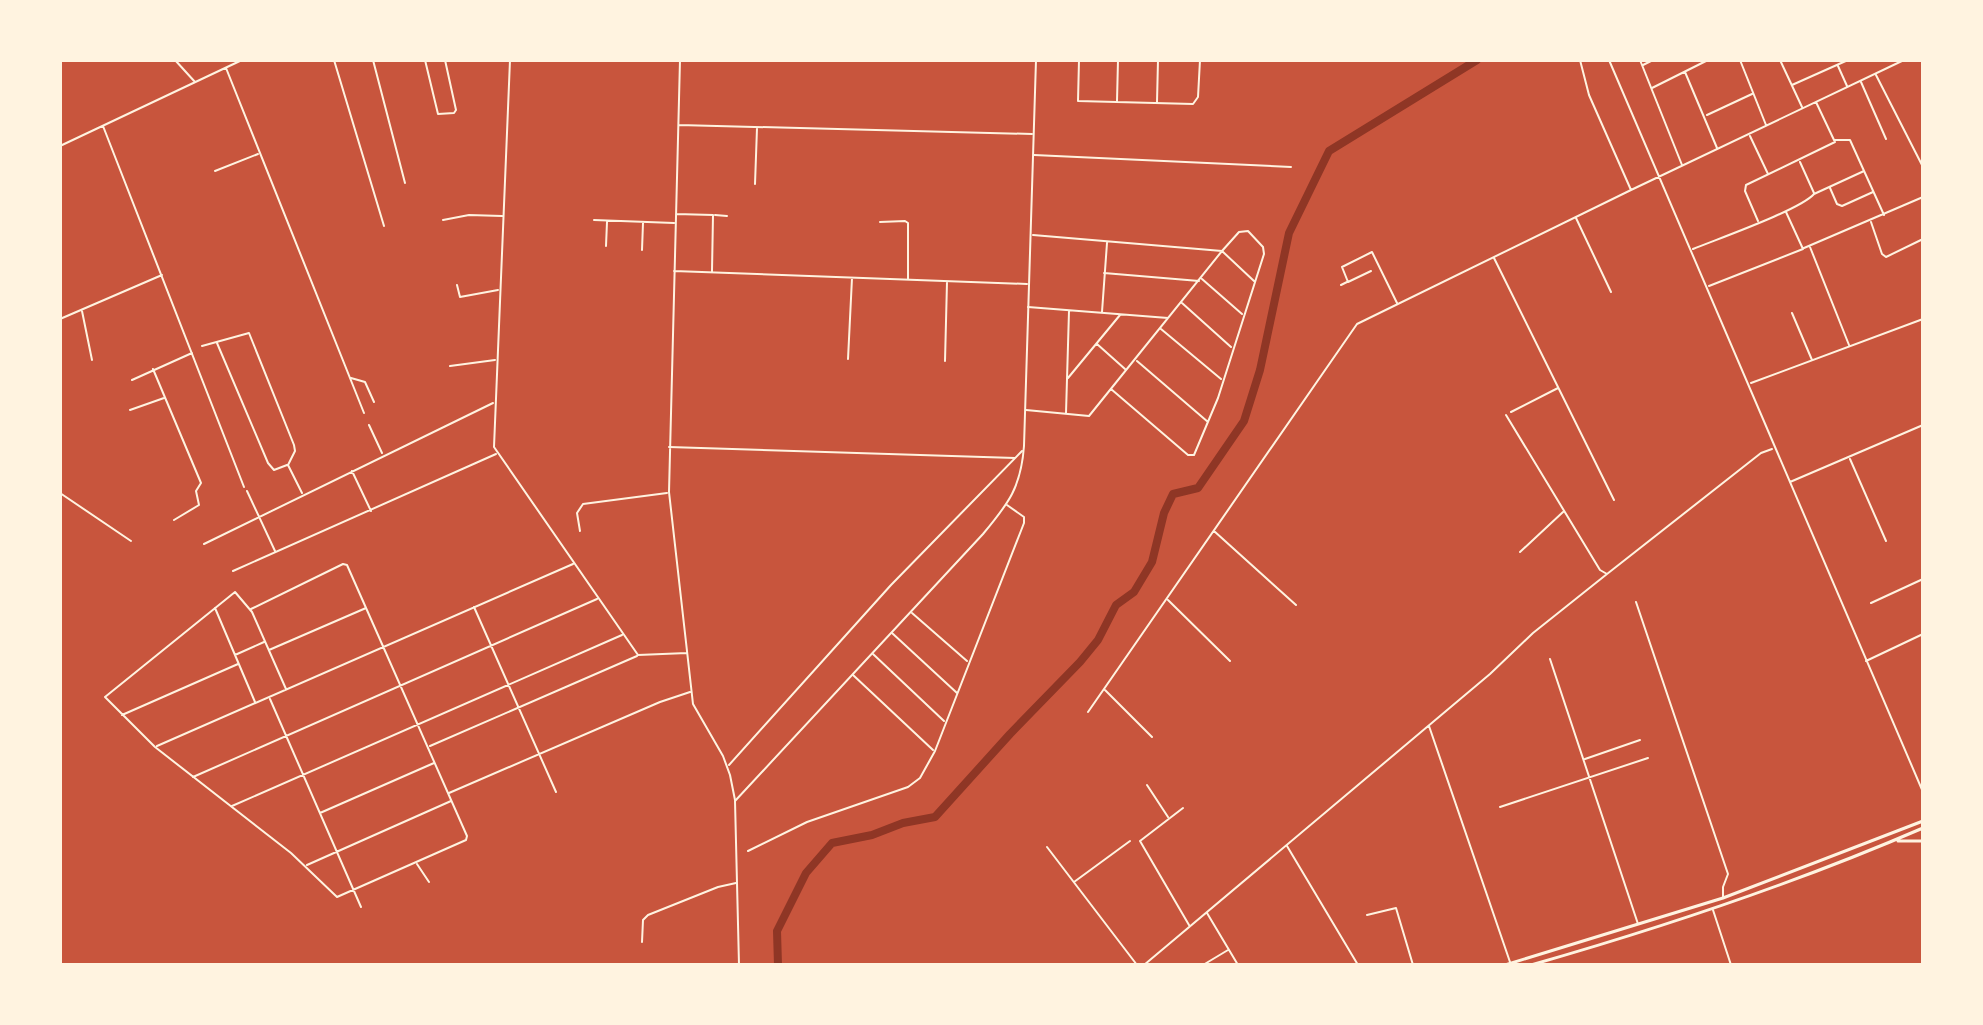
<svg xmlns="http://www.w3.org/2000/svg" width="1983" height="1025" viewBox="0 0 1983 1025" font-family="Overpass,sans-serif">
	<rect width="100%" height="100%" fill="#c8553d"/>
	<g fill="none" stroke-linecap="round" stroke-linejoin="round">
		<path stroke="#8f3625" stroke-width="8" d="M778 965 777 931 806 873 832 843 872 835 903 823 935 817 1010 734 1080 662 1098 640 1116 605 1134 592 1152 562 1164 513 1173 494 1198 488 1244 421 1260 370 1289 233 1329 151 1477 60"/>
		<path stroke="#fff3e0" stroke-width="2" d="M175 60 195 82
			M334 60 384 226
			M373 60 405 183
			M425 60 438 114 454 113 456 110 445 60
			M510 60 494 447 638 655 687 653
			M680 60 669 492 693 704 723 756 730 775 735 800
			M1079 60 1078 101 1193 104 1198 97 1200 60
			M1580 60 1589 95 1631 190 1904 60
			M1609 60 1923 792
			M1640 60 1682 165
			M1740 60 1766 125
			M1780 60 1802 107
			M1643 65 1653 60
			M1838 66 1847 86
			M226 68 364 413
			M1685 72 1717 148
			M1876 75 1923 167
			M1861 82 1886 139
			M1792 85 1848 60
			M1652 88 1708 60
			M1117 101 1118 60
			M1157 102 1158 60
			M1816 102 1834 140H1850L1884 215
			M1707 115 1752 94
			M679 125 1032 134
			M103 126 244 487
			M1750 136 1768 174
			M60 146 242 60
			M1034 155 1291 167
			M1800 162 1814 193
			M215 171 258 154
			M755 184 757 128
			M1830 188 1837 204 1842 206 1873 192
			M676 214 713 215 712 271
			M715 215 727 216
			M1576 218 1611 292
			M443 220 469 215 502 216
			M594 220 674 223
			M1758 221 1745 191 1746 185 1835 142
			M880 222 905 221 908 223V279
			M1871 222 1882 254 1886 257 1923 239
			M1033 235 1222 251 1254 281
			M606 246 607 222
			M1810 247 1849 345
			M1804 248 1923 197
			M1693 249C1717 239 1800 210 1814 194L1864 171
			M642 250 643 223
			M1494 258 1614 500
			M674 271 1027 284
			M1371 271 1348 282 1342 267 1372 252 1397 303
			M1104 273 1199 281
			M1202 279 1242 314
			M457 285 460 297 498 290
			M1341 285 1347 282
			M1709 286 1803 249 1786 212
			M1182 303 1231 347
			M1028 307 1168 318
			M82 311 92 360
			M1102 312 1107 243
			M1792 313 1812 360
			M60 319 162 275
			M1161 329 1221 379
			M217 343 268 463 274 470 287 465
			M1097 344 1125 369
			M202 346 249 333 294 445 295 451 288 465 302 493
			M848 359 852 278
			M945 361 947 282
			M1137 361 1208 422
			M450 366 495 360
			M153 369 201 483 196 491 199 505 174 520
			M351 378 365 382 374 402
			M1068 378 1120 315
			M132 380 192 353
			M1751 383 1923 319
			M130 410 164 398
			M1026 410 1089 416 1222 251 1239 232 1248 231 1263 247 1264 254 1218 398 1194 455H1188L1111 389
			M1511 412 1558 388
			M1066 413 1069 311
			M1506 415 1600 570 1607 574 1761 453 1772 449
			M369 425 382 453
			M669 447 1015 458
			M1850 459 1886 541
			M352 471 371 511
			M1790 482 1923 425
			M247 491 275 551
			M60 493 131 541
			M580 531 577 513 583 504 667 493
			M1214 531 1296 605
			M204 544 493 403
			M1520 552 1563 512
			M233 571 496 454
			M1168 600 1230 661
			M1636 602 1728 874 1723 887V897
			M1871 603 1923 579
			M474 607 556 792
			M215 608 255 702
			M251 609 343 564 347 565 467 836 466 840 337 897 291 853 155 747 105 697 235 592 252 612 286 689
			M912 613 967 661
			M892 633 957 693
			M269 650 366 608
			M873 654 944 721
			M235 655 264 642
			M1550 659 1638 924
			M1866 661 1923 634
			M853 675 933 750
			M1105 690 1152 737
			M270 699 361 907
			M1088 712 1357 324 1631 190
			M122 715 238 664
			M1429 726 1510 962
			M157 746 573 564
			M430 746 637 656
			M1585 759 1640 740
			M729 765 891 585 1022 451
			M193 777 597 599
			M1147 785 1168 817
			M449 793 660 702 690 692
			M232 806 622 635
			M1500 807 1648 758
			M1183 808 1140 841 1189 925
			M320 813 434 763
			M1287 846 1358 965
			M1047 847 1137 965
			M748 851 807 822 908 787 920 778 935 751 1024 523V517L1007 505
			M417 864 429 882
			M307 865 451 801
			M1074 882 1130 841
			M1713 910 1731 965
			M1207 913 1238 965
			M1367 915 1396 908 1413 965
			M642 942 643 920 648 915 718 887 736 883
			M1144 965 1490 674 1533 633 1607 574
			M1203 965 1228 950"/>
		<path stroke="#fff3e0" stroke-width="2" d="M739 965 735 801 983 534C1009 503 1021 487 1024 446L1036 60"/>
		<path stroke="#fff3e0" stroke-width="3" d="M1898 841H1923
			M1505 965 1723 898 1923 821
			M1531 965C1664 927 1796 883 1923 828"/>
	</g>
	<rect width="1983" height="1025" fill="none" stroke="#fff3e0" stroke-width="124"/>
</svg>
